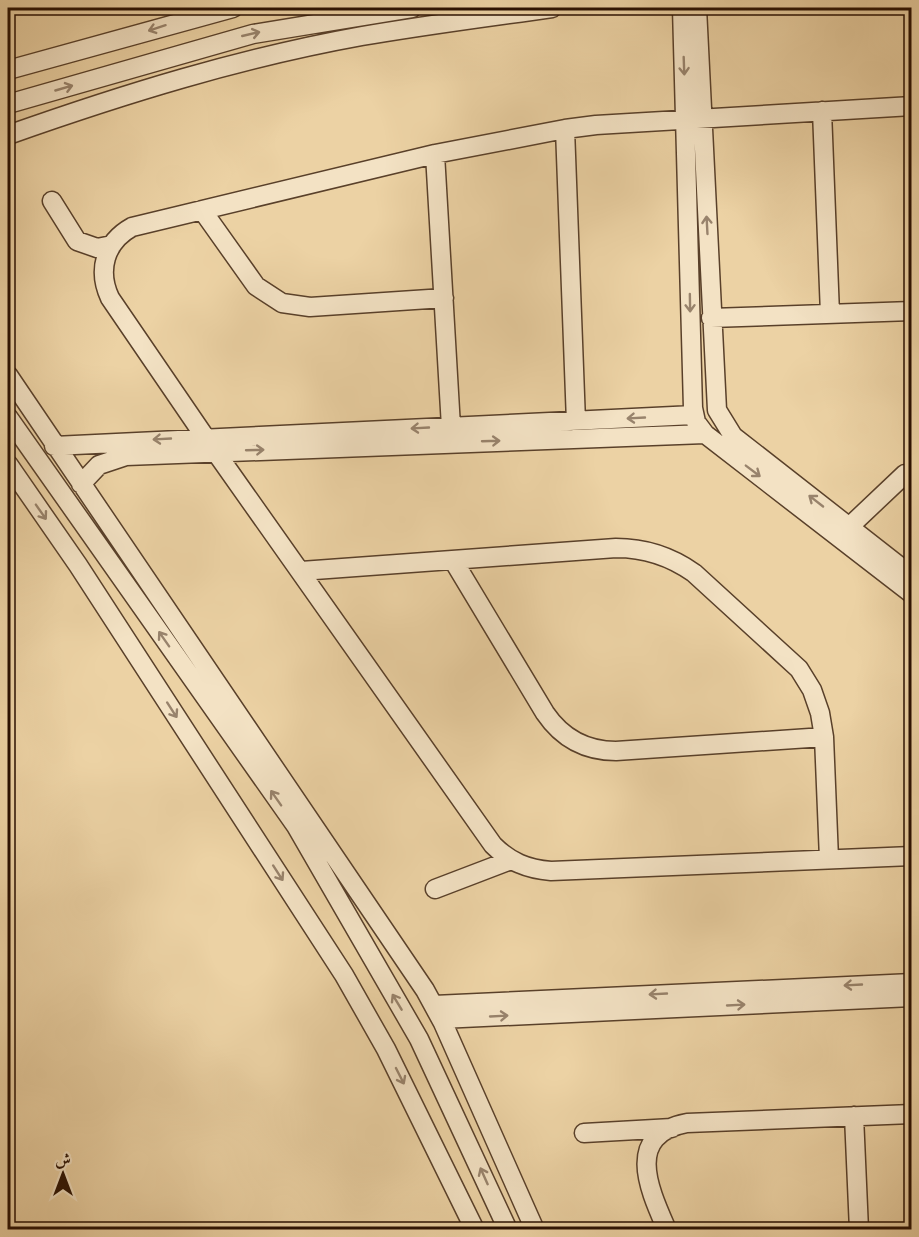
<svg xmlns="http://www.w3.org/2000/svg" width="919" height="1237" viewBox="0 0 919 1237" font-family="Cardo,Amiri,serif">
	<rect width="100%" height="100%" fill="#ecd2a4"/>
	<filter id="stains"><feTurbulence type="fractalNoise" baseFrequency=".00333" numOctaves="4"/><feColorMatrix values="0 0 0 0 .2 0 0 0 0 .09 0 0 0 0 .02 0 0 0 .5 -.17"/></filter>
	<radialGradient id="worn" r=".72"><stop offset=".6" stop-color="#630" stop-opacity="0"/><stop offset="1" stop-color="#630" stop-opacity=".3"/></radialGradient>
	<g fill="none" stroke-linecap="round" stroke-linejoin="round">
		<defs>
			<path id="minor" d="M682 8 693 408 696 422 705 434 912 594
				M697 8 717 410 733 436 912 576
				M8 70 233 8
				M8 104 253 34 412 8
				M912 106 596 125 565 129 435 154 132 227C105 242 97 270 110 298L205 437 493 845C510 862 527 869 551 871L912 856
				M822 111 830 314
				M565 129 576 422
				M8 135C124 94 240 58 362 36 425 25 489 17 552 8
				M435 154 451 427
				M52 201 77 241 97 248 112 245
				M202 210 256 286 282 303 310 307 444 298
				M711 318 912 311
				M8 375 425 990 443 1023 535 1230
				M8 417 296 826 419 1039 508 1230
				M54 446 694 415
				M8 464 78 565 344 975 386 1049 475 1230
				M81 484 99 465 126 456 705 434
				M849 527 905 474
				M453 560 545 713C562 738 586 751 616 751L824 737
				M301 571 616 548C645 548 670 556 694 573L799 669 812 690 820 713 824 737 829 859
				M435 889 511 860
				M434 1005 912 983
				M441 1019 912 997
				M854 1116 859 1230
				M584 1133 672 1128
				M667 1230C650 1191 623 1135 687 1123L912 1114"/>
		</defs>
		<use href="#minor" stroke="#59402a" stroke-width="21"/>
		<use href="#minor" stroke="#f3e2c4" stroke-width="18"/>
	</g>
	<defs><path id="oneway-shaft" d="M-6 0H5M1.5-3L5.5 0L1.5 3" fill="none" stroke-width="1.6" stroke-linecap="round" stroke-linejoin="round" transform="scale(1.5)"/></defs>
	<g stroke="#98836c">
		<use href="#oneway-shaft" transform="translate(157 28) rotate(162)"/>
		<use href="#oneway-shaft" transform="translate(251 34) rotate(-13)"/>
		<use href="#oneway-shaft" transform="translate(684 66) rotate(88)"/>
		<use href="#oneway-shaft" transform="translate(64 88) rotate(-16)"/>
		<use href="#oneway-shaft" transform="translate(707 225) rotate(-93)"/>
		<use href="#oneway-shaft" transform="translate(690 303) rotate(89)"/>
		<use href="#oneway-shaft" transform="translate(636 418) rotate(177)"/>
		<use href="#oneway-shaft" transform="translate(420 428) rotate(177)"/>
		<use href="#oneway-shaft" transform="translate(162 439) rotate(177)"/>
		<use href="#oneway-shaft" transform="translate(491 441) rotate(-2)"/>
		<use href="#oneway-shaft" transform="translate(255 450) rotate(-2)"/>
		<use href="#oneway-shaft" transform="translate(753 471) rotate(37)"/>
		<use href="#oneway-shaft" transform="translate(816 501) rotate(-142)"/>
		<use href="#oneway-shaft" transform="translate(41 512) rotate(55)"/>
		<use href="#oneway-shaft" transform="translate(164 639) rotate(-125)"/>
		<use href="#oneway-shaft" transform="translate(172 710) rotate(57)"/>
		<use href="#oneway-shaft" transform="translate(276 798) rotate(-125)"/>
		<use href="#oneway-shaft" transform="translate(278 873) rotate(57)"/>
		<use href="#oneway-shaft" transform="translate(853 985) rotate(177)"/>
		<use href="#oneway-shaft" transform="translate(658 994) rotate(177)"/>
		<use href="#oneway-shaft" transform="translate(397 1002) rotate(-121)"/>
		<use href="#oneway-shaft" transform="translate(736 1005) rotate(-3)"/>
		<use href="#oneway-shaft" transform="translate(499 1016) rotate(-3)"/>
		<use href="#oneway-shaft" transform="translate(400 1076) rotate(63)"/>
		<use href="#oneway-shaft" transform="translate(484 1176) rotate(-114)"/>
	</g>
	<rect width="919" height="1237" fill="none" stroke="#ecd2a4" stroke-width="30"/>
	<rect x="9" y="9" width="901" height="1219" fill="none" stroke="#280f01" stroke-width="3"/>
	<rect x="15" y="15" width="889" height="1207" fill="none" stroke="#280f01" stroke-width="1.5"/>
	<g transform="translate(63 1174)" stroke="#f3e2c4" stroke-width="4.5" paint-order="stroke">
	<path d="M0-4.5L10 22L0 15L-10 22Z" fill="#280f01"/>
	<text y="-9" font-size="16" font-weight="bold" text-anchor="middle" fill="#280f01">ش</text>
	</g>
	<rect width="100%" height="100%" filter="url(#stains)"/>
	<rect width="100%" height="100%" fill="url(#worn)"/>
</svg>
